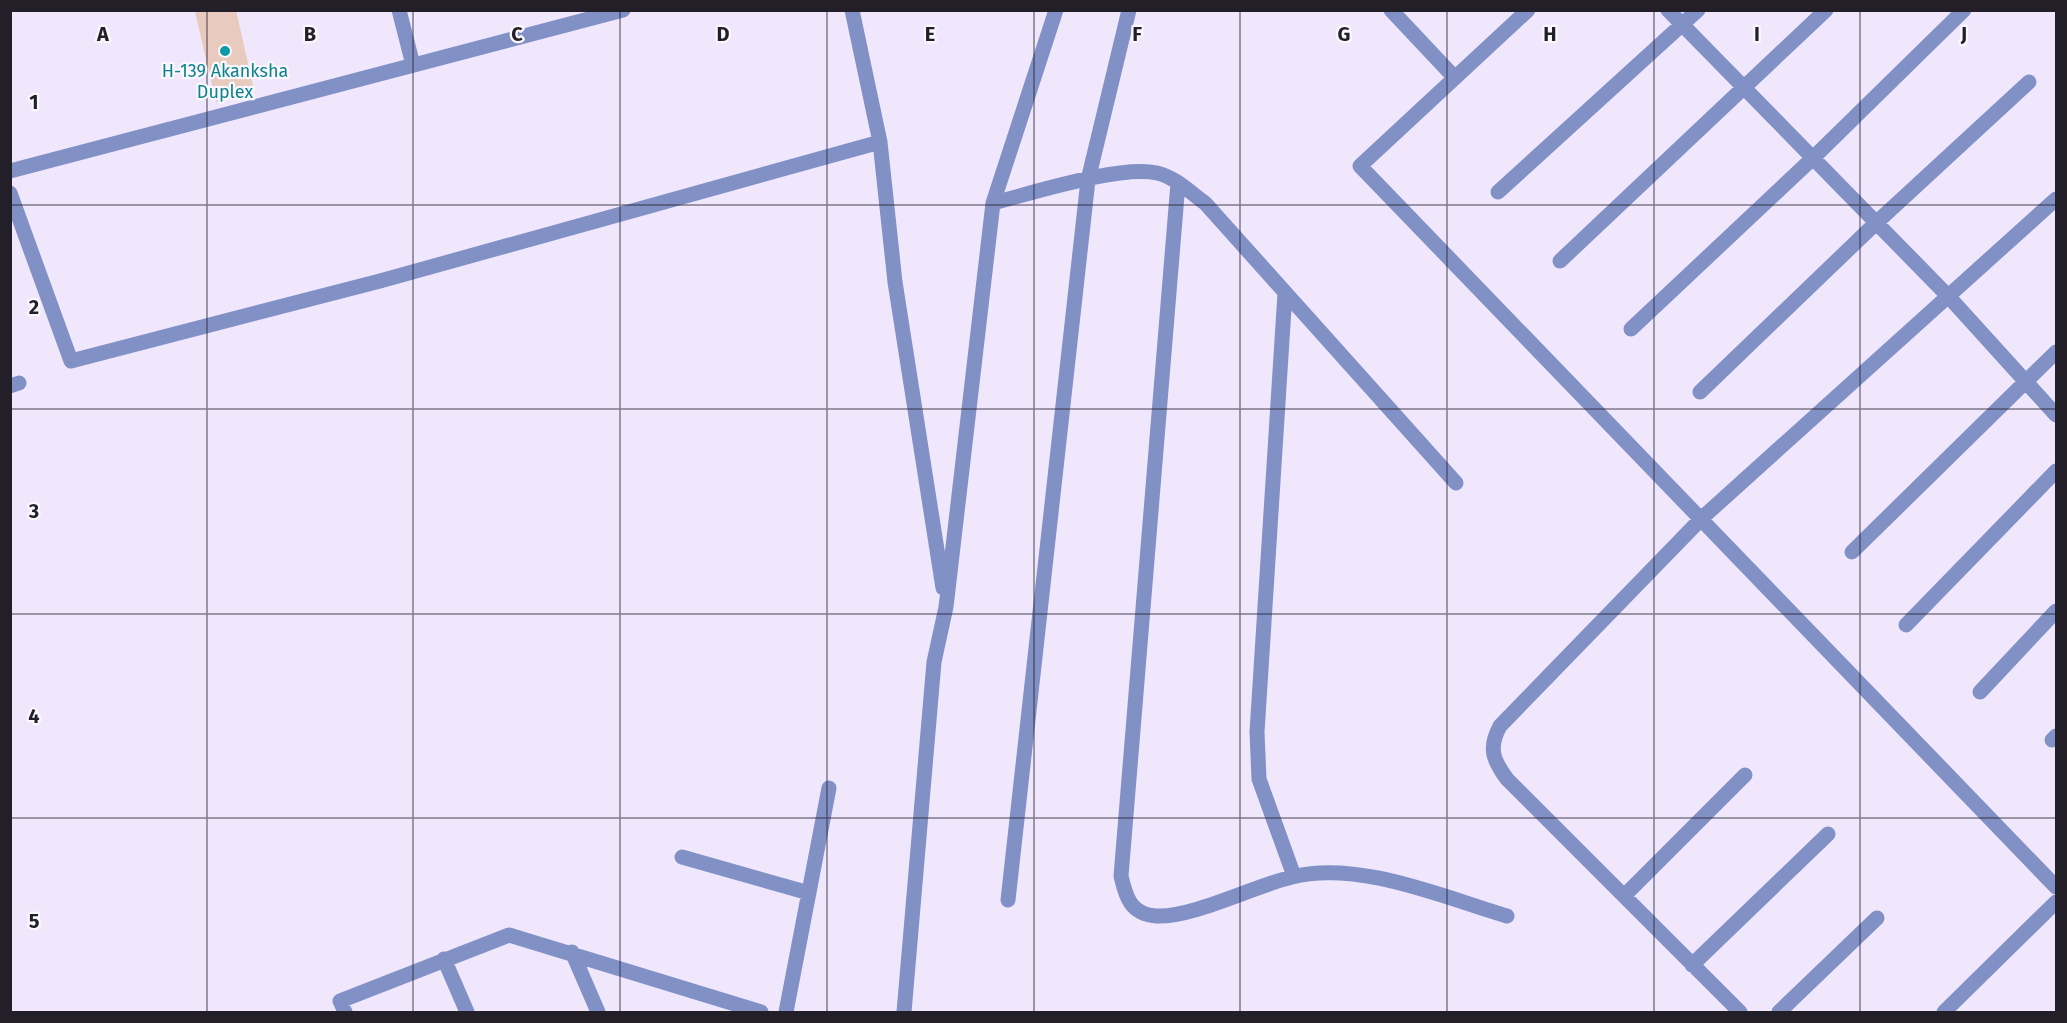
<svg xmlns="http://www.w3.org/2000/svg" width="2067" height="1023" viewBox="0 0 2067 1023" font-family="'Fira Sans',sans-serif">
	<rect width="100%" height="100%" fill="#f0e7fd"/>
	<path fill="#e9cabe" d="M200 10H236L254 90 216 102 195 12Z"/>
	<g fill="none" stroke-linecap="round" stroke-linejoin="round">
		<path stroke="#8191c6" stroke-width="15" d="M399 10 413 65
			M852 10 880 142 895 282 943 588
			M1391 10 1455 78
			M1528 10 1360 166 2056 887
			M1668 10 1949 297 2056 415
			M10 171 623 10
			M1178 183 1121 876C1126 898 1131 914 1156 916 1192 918 1254 886 1292 877 1358 860 1443 897 1507 916
			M1498 192 1698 10
			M10 193 71 361 380 281 880 142
			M993 203C1033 193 1120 165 1157 173 1175 177 1191 193 1205 203L1456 483
			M1560 261 1826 10
			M1285 293 1257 732 1259 779 1294 876
			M1631 329 1813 158 1964 10
			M10 386 19 383
			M1700 392 1876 223 2029 82
			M1852 552 2056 352
			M1906 625 2056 471
			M1980 692 2056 611
			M2052 740 2056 736
			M682 857 809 893
			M1624 896 1745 775
			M1008 900 1088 180 1129 10
			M572 952 598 1012
			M444 959 467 1012
			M1692 965 1828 834
			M345 1012 340 1001 509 935 761 1012
			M786 1012 829 788
			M904 1012 934 662 946 607 993 203 1056 10
			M1740 1012 1507 779C1493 760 1488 748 1500 726L1702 518 2056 199
			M1779 1012 1877 918
			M1944 1012 2056 902"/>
	</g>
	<path fill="none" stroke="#231f29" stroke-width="1.5" stroke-opacity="0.55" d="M207 10V1012M413 10V1012M620 10V1012M827 10V1012M1034 10V1012M1240 10V1012M1447 10V1012M1654 10V1012M1860 10V1012M10 205H2056M10 409H2056M10 614H2056M10 818H2056"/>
	<circle fill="#0f9aa8" stroke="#faf7fd" stroke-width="2" cx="225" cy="51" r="6"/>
	<g text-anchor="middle" stroke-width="4.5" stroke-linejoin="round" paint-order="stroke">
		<g font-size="18" fill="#0d838f" stroke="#faf7fd">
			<text x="225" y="77">H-139 Akanksha<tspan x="225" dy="21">Duplex</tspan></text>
		</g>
	</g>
	<g font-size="20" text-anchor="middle" font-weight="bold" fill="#231f29" stroke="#faf7fd" stroke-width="4.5" stroke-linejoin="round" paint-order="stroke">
		<text x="103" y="41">A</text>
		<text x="310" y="41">B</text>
		<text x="517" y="41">C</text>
		<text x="723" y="41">D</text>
		<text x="930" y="41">E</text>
		<text x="1137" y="41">F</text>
		<text x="1344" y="41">G</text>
		<text x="1550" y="41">H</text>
		<text x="1757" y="41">I</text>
		<text x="1964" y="41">J</text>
		<text x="34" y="109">1</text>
		<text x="34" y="314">2</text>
		<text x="34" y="518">3</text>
		<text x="34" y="723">4</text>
		<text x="34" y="928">5</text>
	</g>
	<rect width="2067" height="1023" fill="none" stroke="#231f29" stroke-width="24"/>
</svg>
